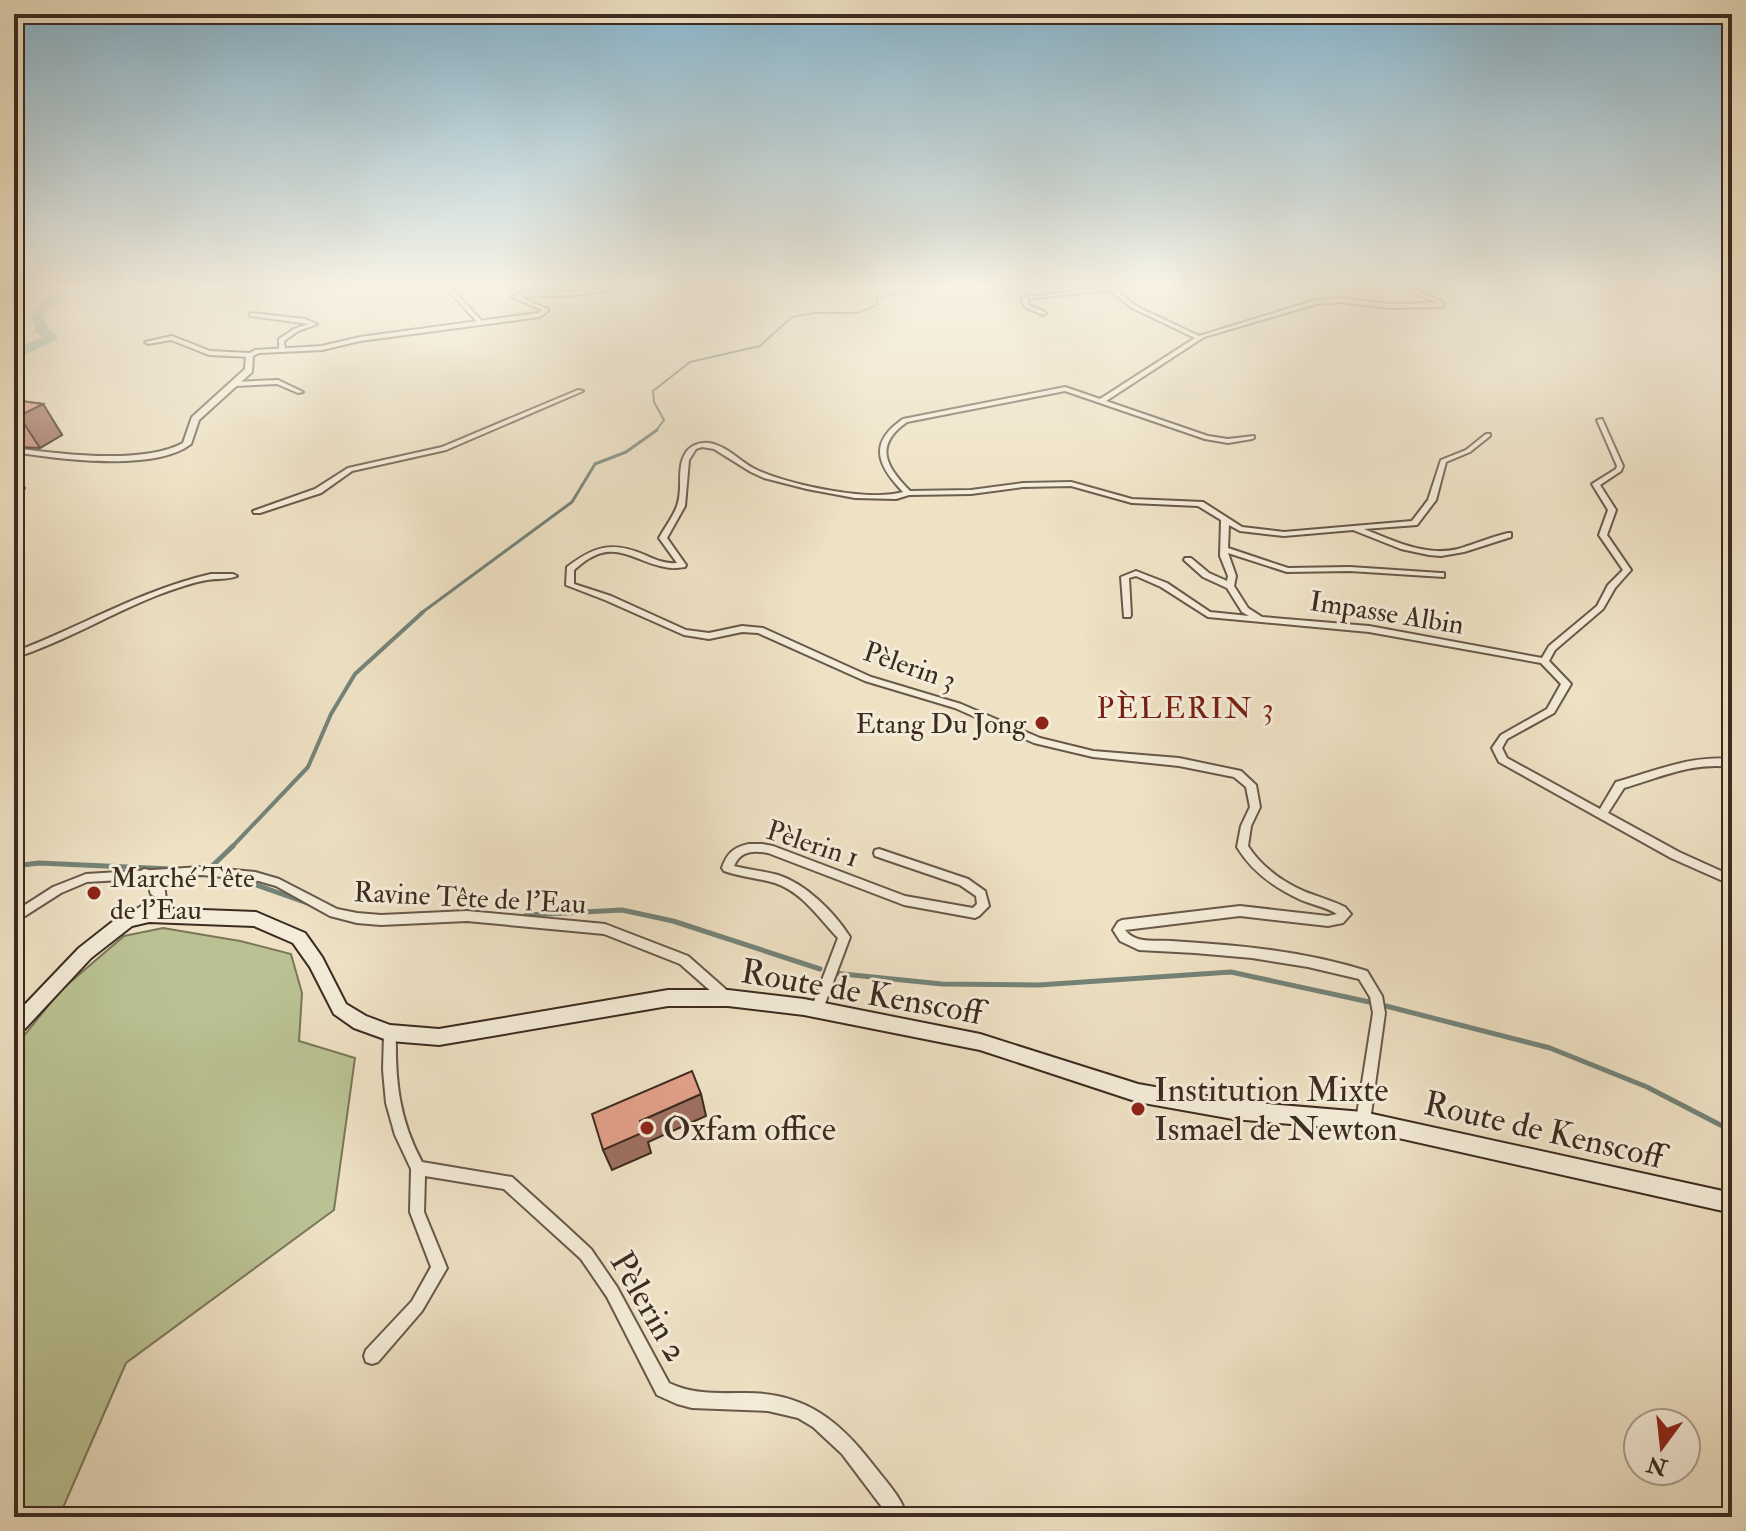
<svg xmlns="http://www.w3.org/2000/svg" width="1746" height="1531" viewBox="0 0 1746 1531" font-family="'IM FELL Double Pica',serif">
	<rect width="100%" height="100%" fill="#eee1c4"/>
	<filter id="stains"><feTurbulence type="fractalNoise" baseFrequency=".0025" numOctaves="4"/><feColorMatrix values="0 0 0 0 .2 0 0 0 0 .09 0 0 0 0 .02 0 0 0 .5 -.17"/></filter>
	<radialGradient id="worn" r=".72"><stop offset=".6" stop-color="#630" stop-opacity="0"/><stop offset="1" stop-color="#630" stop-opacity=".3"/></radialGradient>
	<path fill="#bac293" stroke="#7b765a" stroke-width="2" d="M163 928 240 941 291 954 302 993 299 1041 355 1058 334 1210 126 1363 59 1517H14V1048L61 990 124 936Z"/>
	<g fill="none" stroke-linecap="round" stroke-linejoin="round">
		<path stroke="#748378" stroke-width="2" d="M655 432 664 420 654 402 653 391 690 362 760 346 792 317 814 313H857L877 305V298L920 288"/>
		<path stroke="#748378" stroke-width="3" d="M420 614 572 502 595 464 626 452 657 430"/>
		<path stroke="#748378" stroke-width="4" d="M231 848 308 767 331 714 355 674 423 612"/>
		<path stroke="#748378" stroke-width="5" d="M14 866 39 863 171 869
			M208 870 233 846
			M251 883 310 904
			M526 915 622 910 673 921 820 969
			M833 973 942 984 1039 985 1231 972 1374 1003
			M1382 1005 1550 1048 1647 1087 1732 1131"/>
		<path fill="#99beb2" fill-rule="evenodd" d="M64 288H81C65 298 51 300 43 319L48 325 47 329 57 334V340L14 359V350L43 337 34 331 36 325 31 319C38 303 48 294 64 288Z"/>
		<defs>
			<path id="pedestrian" d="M138 914 161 900 160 892 155 891 158 881 145 874"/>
			<path id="minor" d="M446 288H451L482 321V323H478Z
				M1100 288H1114L1136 306 1199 336 1316 300 1340 298 1390 304 1437 303 1405 288H1411L1442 302 1444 305 1441 307 1390 308 1340 302 1316 304 1204 337 1106 401 1208 436 1228 439 1254 436V438L1252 439 1228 443 1205 439 1065 391 907 422C874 445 885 466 910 491L971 490 1023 483 1071 482 1132 499 1203 502 1242 527 1284 532 1412 521 1428 500 1441 460 1466 450 1486 434H1490V436L1470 452 1446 462 1436 500 1417 525 1364 529C1394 541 1426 557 1458 549 1475 544 1491 537 1508 533H1511V537L1464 552 1441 556 1429 555 1401 549 1353 530 1284 536 1240 531 1229 525 1228 548 1288 568 1350 567 1441 573H1444V577L1350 571 1287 572 1228 553 1236 576 1234 586 1248 608 1262 617 1369 626 1542 658 1549 646 1597 606 1608 585 1623 570 1599 535 1608 510 1592 484 1616 469 1617 466 1597 420 1602 419 1623 466 1621 471 1600 485 1616 510 1607 535 1631 570 1615 588 1603 609 1555 650 1549 661 1571 684 1554 713 1507 739 1502 748 1507 758 1600 809 1616 782C1655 771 1691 755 1732 759V767C1691 762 1662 777 1624 788L1608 813 1679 852 1732 876V885L1671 858 1499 762 1492 748 1501 735 1547 709 1561 684 1541 663 1369 632 1208 617 1161 587 1136 576 1129 578 1131 615 1130 617H1124L1121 577 1136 571 1167 583 1210 612 1249 616 1242 612 1227 588 1203 577 1184 560 1185 558H1191L1209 573 1227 581 1228 576 1220 556 1221 520 1198 506 1132 503 1071 486 1023 487 971 494 909 495 896 499 855 498 807 489 764 478 751 472 714 449 702 447 696 449 689 460 685 506 667 538 686 565 685 567C678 568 672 569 665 567 639 563 617 541 590 558 584 561 579 566 574 570V584L611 596 686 630 709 633 742 626 763 628 871 677 961 704 1040 738 1093 751 1179 758 1241 771 1256 785 1260 807 1251 826 1248 846C1263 869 1288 886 1314 895 1325 899 1335 902 1345 907L1351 914 1343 923 1328 926 1240 916 1125 930C1135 944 1155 940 1171 941 1237 945 1305 951 1367 971L1382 996 1385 1013 1370 1121 1368 1126 1363 1128 1358 1126 1356 1121 1373 1013 1370 997 1359 979 1308 967 1252 958 1195 953 1139 950 1120 941 1113 930 1118 922 1122 920 1240 906 1328 916 1337 914C1326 907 1313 905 1301 900 1275 888 1252 872 1237 847L1241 826 1250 807 1246 787 1234 777 1179 766 1093 757 1034 743 955 708 865 681 758 633 742 632 709 639 684 635 605 600 566 585 567 567C595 546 612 541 645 555 656 560 665 564 677 563L659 538C665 527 673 517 677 506 684 488 675 467 687 451 692 445 701 442 709 443 728 446 741 463 757 470 790 485 870 502 903 492 877 465 868 443 903 419L1065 387 1100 399 1195 338 1132 308 1110 290 1027 299 1029 305 1045 312 1046 313 1043 315 1025 307 1021 298Z
				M252 313 305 319 317 324 298 331 284 341 285 350 282 352 279 350V339L294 329 309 324 250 316V314Z
				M172 336 210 351 250 353 253 355 250 357 209 355 171 340 148 344 145 342Z
				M278 380 303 392 298 393 277 384 235 386 232 384 235 382Z
				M578 390 583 391 446 450 352 471 321 493 260 513H254L253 511 315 489 348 468 442 447Z
				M211 574H233L237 576C228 580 217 578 207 580 190 583 174 589 158 595 110 614 64 642 14 658V652C81 627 141 590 211 574Z
				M749 844H762L773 846 905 896 973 908 977 904 976 896 960 885 875 856 874 853 875 850 879 849 968 879 985 891 989 906 979 916 975 918 904 905 768 853C753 850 740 851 734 866 749 870 764 871 778 875 806 884 834 912 850 937L823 1009 821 1013 817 1014 813 1013 811 1009 838 938C819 918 802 892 775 883 758 878 741 877 724 871L722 868C727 853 734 847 749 844Z
				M202 867 255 872 279 879 337 909 357 913 381 915 467 911 605 924 688 956 730 993 732 997 730 1001 726 1002 722 1001 680 964 604 934 467 921 381 925 357 923 330 916 276 886 255 880 202 875 87 882 61 893 14 923V912L53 887 86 874Z
				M390 1027 394 1029 396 1033C395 1081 399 1119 422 1162L512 1177 564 1224 591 1249 617 1287 669 1383C694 1395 720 1393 747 1393 805 1393 840 1421 874 1466 884 1479 905 1501 906 1517H888V1515L842 1454 813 1427 798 1418 768 1411 692 1408 677 1404 657 1395 607 1297 581 1259 504 1189 425 1176 424 1212 447 1268 422 1311 378 1362 372 1364 366 1362 364 1356 366 1350 412 1301 431 1267 410 1212 411 1169 395 1135 386 1103 383 1070 384 1033 386 1029Z"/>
			<path id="tertiary" d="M605 288H622L577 295 520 297 548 309V311L540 317 360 341 322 350 259 353 253 356 252 372 199 420 191 444C155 472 58 459 14 452V448C60 454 142 465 183 443L192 417 245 369 246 355 255 350 322 346 360 337 538 313 542 310 512 297 522 292 577 291Z
				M14 480 24 488 14 496Z"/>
			<path id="secondary" d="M149 908 256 912 305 933 322 957 346 1004 366 1016 390 1025 439 1029 668 990H728L804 999 980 1034 1138 1084 1233 1101 1363 1112 1732 1193V1213L1363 1130 1233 1119 1138 1102 980 1050 804 1015 728 1006H668L439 1045 390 1041 354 1028 334 1014 310 967 293 943 254 926 149 922 132 926 91 958 20 1034 14 1036V1016L79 948 121 915Z"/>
		</defs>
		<use href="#pedestrian" stroke="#68584a" stroke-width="14"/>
		<use href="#minor" stroke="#68584a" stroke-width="4"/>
		<use href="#tertiary" stroke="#68584a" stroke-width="4"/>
		<use href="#secondary" stroke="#3c2b21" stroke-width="4"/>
		<use href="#pedestrian" stroke="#f4ecd9" stroke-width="10"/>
		<use href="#minor" fill="#f4ecd9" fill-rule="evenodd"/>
		<use href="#tertiary" fill="#f4ecd9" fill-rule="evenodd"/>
		<use href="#secondary" fill="#f4ecd9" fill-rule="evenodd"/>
	</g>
	<path fill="#c38a77" stroke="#3c2b21" stroke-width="2" d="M14 400 43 404 62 435 40 448 14 447Z"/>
	<path fill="#9f7061" stroke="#3c2b21" stroke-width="2" d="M43 404 62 435 40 448 19 416Z
		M701 1094 706 1116 648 1142 651 1153 612 1170 603 1150 640 1121Z"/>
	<path fill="#e3a08a" stroke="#3c2b21" stroke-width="2" d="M14 400 43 404 19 416H14Z
		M692 1071 701 1094 640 1121 644 1132 603 1150 592 1114Z"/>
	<linearGradient id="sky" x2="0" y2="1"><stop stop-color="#88b8d2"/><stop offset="0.57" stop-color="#f7f2e4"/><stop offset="1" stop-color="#f7f2e4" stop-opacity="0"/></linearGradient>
	<rect width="1746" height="502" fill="url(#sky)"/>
	<g fill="#8f2418" stroke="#f4ecd9" stroke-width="3">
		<circle cx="1042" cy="723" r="8"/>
		<circle cx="94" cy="893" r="8"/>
		<circle cx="1138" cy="1109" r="8"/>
		<circle cx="647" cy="1128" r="8"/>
	</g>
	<g text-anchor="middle" stroke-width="6" stroke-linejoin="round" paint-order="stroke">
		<g font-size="28" fill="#3c2b21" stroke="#f4ecd9">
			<text transform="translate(1387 612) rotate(9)" y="10">Impasse Albin</text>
			<text transform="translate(910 665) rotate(19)" y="10">Pèlerin 3</text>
			<text transform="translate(813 843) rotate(18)" y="10">Pèlerin 1</text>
			<text transform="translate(470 897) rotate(3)" y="10">Ravine Tête de l'Eau</text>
		</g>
		<g font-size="28" fill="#3c2b21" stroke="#f4ecd9" text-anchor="end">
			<text x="1026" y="733">Etang Du Jong</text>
			<text x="110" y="887" text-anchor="start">Marché Tête<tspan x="110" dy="32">de l'Eau</tspan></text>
		</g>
		<g font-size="30" letter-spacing="2" fill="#7a1f14" stroke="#f4ecd9">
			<text x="1186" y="718">PÈLERIN 3</text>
		</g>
		<g font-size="34" fill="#3c2b21" stroke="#f4ecd9">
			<text transform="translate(862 991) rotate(10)" y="12">Route de Kenscoff</text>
			<text transform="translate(1544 1129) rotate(13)" y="12">Route de Kenscoff</text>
			<text transform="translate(650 1306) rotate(60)" y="12">Pèlerin 2</text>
		</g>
		<g font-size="34" fill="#3c2b21" stroke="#f4ecd9" text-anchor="start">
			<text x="1154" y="1101">Institution Mixte<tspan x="1154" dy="39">Ismael de Newton</tspan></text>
			<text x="663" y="1140">Oxfam office</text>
		</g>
	</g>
	<rect width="1746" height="1531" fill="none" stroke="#eee1c4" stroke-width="48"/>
	<rect x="16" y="16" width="1714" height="1499" fill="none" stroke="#3c2b21" stroke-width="4"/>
	<rect x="24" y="24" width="1698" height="1483" fill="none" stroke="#3c2b21" stroke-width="2"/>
	<g transform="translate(1662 1447) rotate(195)"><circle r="38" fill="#f4ecd9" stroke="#aa9f8f" stroke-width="2"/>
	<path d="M0-6L14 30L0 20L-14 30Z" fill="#8f2418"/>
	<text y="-12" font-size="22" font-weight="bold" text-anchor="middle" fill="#3c2b21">N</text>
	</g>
	<rect width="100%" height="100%" filter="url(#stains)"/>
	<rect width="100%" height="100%" fill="url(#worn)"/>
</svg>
